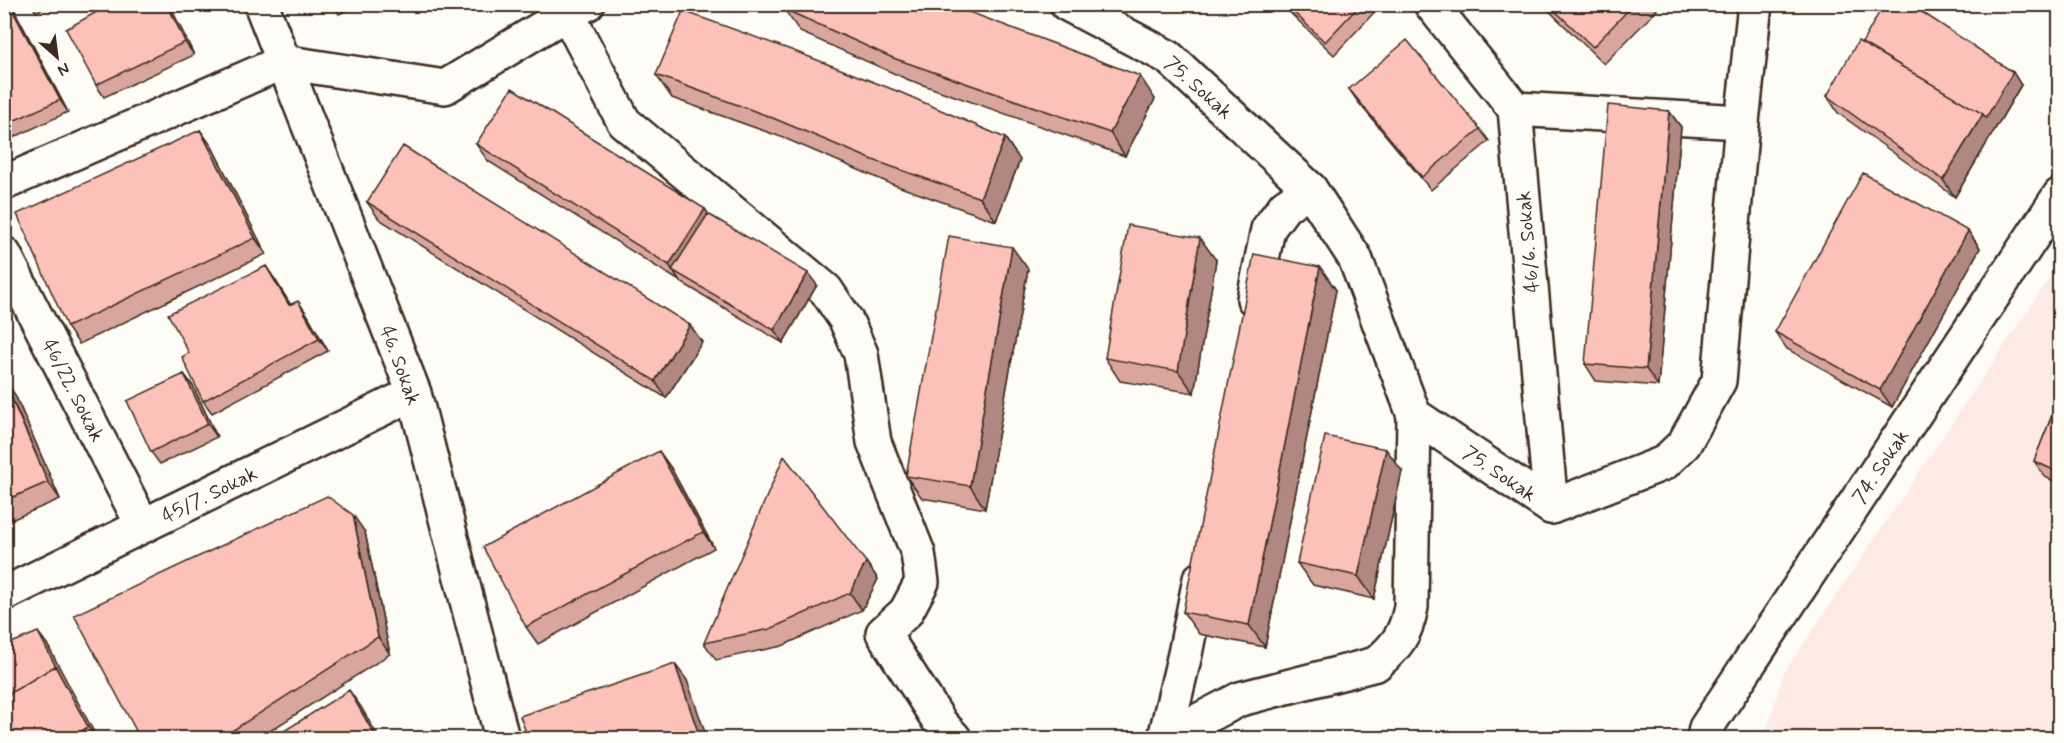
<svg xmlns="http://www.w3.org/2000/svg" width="2064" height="743" viewBox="0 0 2064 743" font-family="Mynerve,sans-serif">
	<rect width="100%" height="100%" fill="#fdfcf7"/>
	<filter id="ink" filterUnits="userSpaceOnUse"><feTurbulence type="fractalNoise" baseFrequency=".0167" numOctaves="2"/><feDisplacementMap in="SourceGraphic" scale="12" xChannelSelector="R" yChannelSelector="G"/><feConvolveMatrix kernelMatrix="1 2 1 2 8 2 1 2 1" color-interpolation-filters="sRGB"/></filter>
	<g filter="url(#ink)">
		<path fill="#fdeae4" d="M2059 264V738H1764L1784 673Z"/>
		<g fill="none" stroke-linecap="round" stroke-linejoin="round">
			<defs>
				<path id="minor" d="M261 4 414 393 502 738
					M567 4V13L624 122 826 290 846 320 861 354 874 442 918 553 922 582 906 612 883 633 941 724 954 738
					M1431 4 1515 109 1551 507
					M1515 109 1742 122
					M4 183 283 62 445 87 567 13 587 4
					M4 254 143 526
					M1254 299 1268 229 1285 206 1310 189
					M4 594 414 393
					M1165 738 1240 699 1376 664C1397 646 1406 634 1411 607L1414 415
					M1169 738H1165L1185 654 1200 579
					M1704 738 1706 728 2060 195"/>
				<path id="tertiary" d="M1067 4 1168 57 1310 189 1355 258 1414 415 1551 507 1664 463 1684 444 1719 381 1742 122 1755 4"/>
			</defs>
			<use href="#minor" stroke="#3b2a1e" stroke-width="38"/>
			<use href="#tertiary" stroke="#3b2a1e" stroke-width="38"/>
			<use href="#minor" stroke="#fdfcf7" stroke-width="33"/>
			<use href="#tertiary" stroke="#fdfcf7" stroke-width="33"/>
		</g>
		<path fill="#d9a69e" stroke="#3b2a1e" stroke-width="1.5" d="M4 4H11L68 112 4 142Z
			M31 4H52L36 12Z
			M169 4 194 55 104 97 96 85Z
			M332 4H361L339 14Z
			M1281 4H1382L1334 55Z
			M1542 4H1653L1657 10 1604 64Z
			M784 9 1155 99 1125 156 909 80 800 32Z
			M656 75 1005 138 1020 160 996 221 889 183 784 138 672 98Z
			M2021 85 1955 197 1838 113 1827 96Z
			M1349 89 1480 129 1489 141 1431 190 1358 102Z
			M1669 111 1681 127 1658 386 1596 381 1585 364Z
			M200 130 212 147 266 254 79 344 67 327Z
			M476 144 705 209 708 214 817 285 783 343 681 282 488 161Z
			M367 202 690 325 702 342 666 398 379 219Z
			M1968 231 1980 248 1892 407 1787 349 1775 332Z
			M1216 260 1194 393 1120 381 1105 358Z
			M1320 267 1336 290 1265 647 1199 634 1183 612Z
			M1028 269 985 509 922 498 906 476Z
			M274 278 290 304 307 314 328 351 212 413 203 401Z
			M184 374 193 386 217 437 160 464 151 452Z
			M4 380 15 395 60 499 4 523Z
			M2060 395V484L2045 477 2034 461Z
			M671 468 714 548 538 644 526 627Z
			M1402 471 1374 599 1313 585 1297 563Z
			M365 532 390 654 259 738H140Z
			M866 562 878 579 862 610 782 646 716 660 704 643Z
			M47 644 67 683 97 738H4Z"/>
		<path fill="#b08781" stroke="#3b2a1e" stroke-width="1.5" d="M9 4H11L68 112 60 100Z
			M167 4H169L194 55 185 42Z
			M2013 72 2021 85 1955 197 1943 180 1983 114Z
			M1140 76 1155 99 1125 156 1110 133Z
			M1669 111 1681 127 1658 386 1646 369Z
			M200 130 212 147 266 254 255 238Z
			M1005 138 1020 160 996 221 980 198Z
			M705 209 717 226 672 270 681 282 669 265Z
			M1968 231 1980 248 1892 407 1880 390Z
			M1200 238 1216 260 1194 393 1178 371Z
			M1012 247 1028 269 985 509 970 486Z
			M266 266 274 278 298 317 289 305Z
			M1320 267 1336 290 1265 647 1249 625Z
			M808 273 817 285 783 343 774 330Z
			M298 301 307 314 328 351 319 339Z
			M690 325 702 342 666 398 655 381Z
			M184 374 193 386 217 437 208 424Z
			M4 380 15 395 60 499 48 482Z
			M1386 449 1402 471 1374 599 1358 576Z
			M659 451 671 468 714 548 703 532Z
			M353 515 365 532 390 654 378 637Z
			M866 562 878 579 862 610 850 593Z
			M38 632 47 644 97 738 88 727 55 666Z
			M675 664 687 680 707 738H700Z
			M349 690 361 707 379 738H376Z"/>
		<path fill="#fcc1b8" stroke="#3b2a1e" stroke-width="1.5" d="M4 4H9L60 100 4 125Z
			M111 4H167L185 42 96 85 66 29Z
			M786 4H948L1140 76 1110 133 893 58 784 9Z
			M1285 4H1361L1325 42Z
			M1548 4H1634L1593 47Z
			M1884 4H1910L2013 72 1986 118 1983 114 1862 43Z
			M683 11 794 51 902 93 1005 138 980 198 873 160 768 116 656 75Z
			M1407 40 1480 129 1422 177 1349 89Z
			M1858 41 1983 114 1943 180 1827 96Z
			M512 88 705 209 669 265 476 144Z
			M1608 105 1669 111 1646 369 1585 364Z
			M200 130 255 238 67 327 17 214Z
			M403 146 690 325 655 381 367 202Z
			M1863 173 1968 231 1880 390 1775 332Z
			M708 214 808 273 774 330 672 270Z
			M1128 225 1200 238 1178 371 1105 358Z
			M949 236 1012 247 970 486 906 476Z
			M1254 254 1320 267 1249 625 1183 612Z
			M266 266 289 305 298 301 319 339 203 401 182 357 189 353 168 314Z
			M184 374 208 424 151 452 127 401Z
			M4 382 48 482 4 501Z
			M2060 395V473L2034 461Z
			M1325 436 1386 449 1358 576 1297 563Z
			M659 451 703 532 526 627 483 547Z
			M784 456 866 562 850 593 770 629 704 643Z
			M327 496 353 515 378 637 221 738H140L74 615Z
			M38 632 58 671 55 666 4 697V646Z
			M675 664 700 738H528L520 716Z
			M55 666 88 727 70 738H4V697Z
			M349 690 376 738H273Z"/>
	</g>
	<g text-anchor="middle" stroke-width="5" stroke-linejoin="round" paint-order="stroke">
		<g font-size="20" fill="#3b2a1e" stroke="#fdfcf7">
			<text transform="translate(1199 87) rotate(42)" y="7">75. Sokak</text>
			<text transform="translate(1527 242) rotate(-95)" y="7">46/6. Sokak</text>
			<text transform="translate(401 365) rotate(70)" y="7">46. Sokak</text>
			<text transform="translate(74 390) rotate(63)" y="7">46/22. Sokak</text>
			<text transform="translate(1880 466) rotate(-56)" y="7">74. Sokak</text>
			<text transform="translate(1500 473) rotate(34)" y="7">75. Sokak</text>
			<text transform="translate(209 494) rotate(-26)" y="7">45/7. Sokak</text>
		</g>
	</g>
	<rect width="2064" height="743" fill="none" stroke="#fdfcf7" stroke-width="24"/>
	<rect x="12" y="12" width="2040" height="719" fill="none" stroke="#3b2a1e" stroke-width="2" filter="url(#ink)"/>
	<g transform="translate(57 57) rotate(152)" stroke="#fdfcf7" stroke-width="4.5" paint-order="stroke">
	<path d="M0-4.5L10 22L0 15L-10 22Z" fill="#3b2a1e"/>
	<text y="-9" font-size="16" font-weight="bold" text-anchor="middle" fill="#3b2a1e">N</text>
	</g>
</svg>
